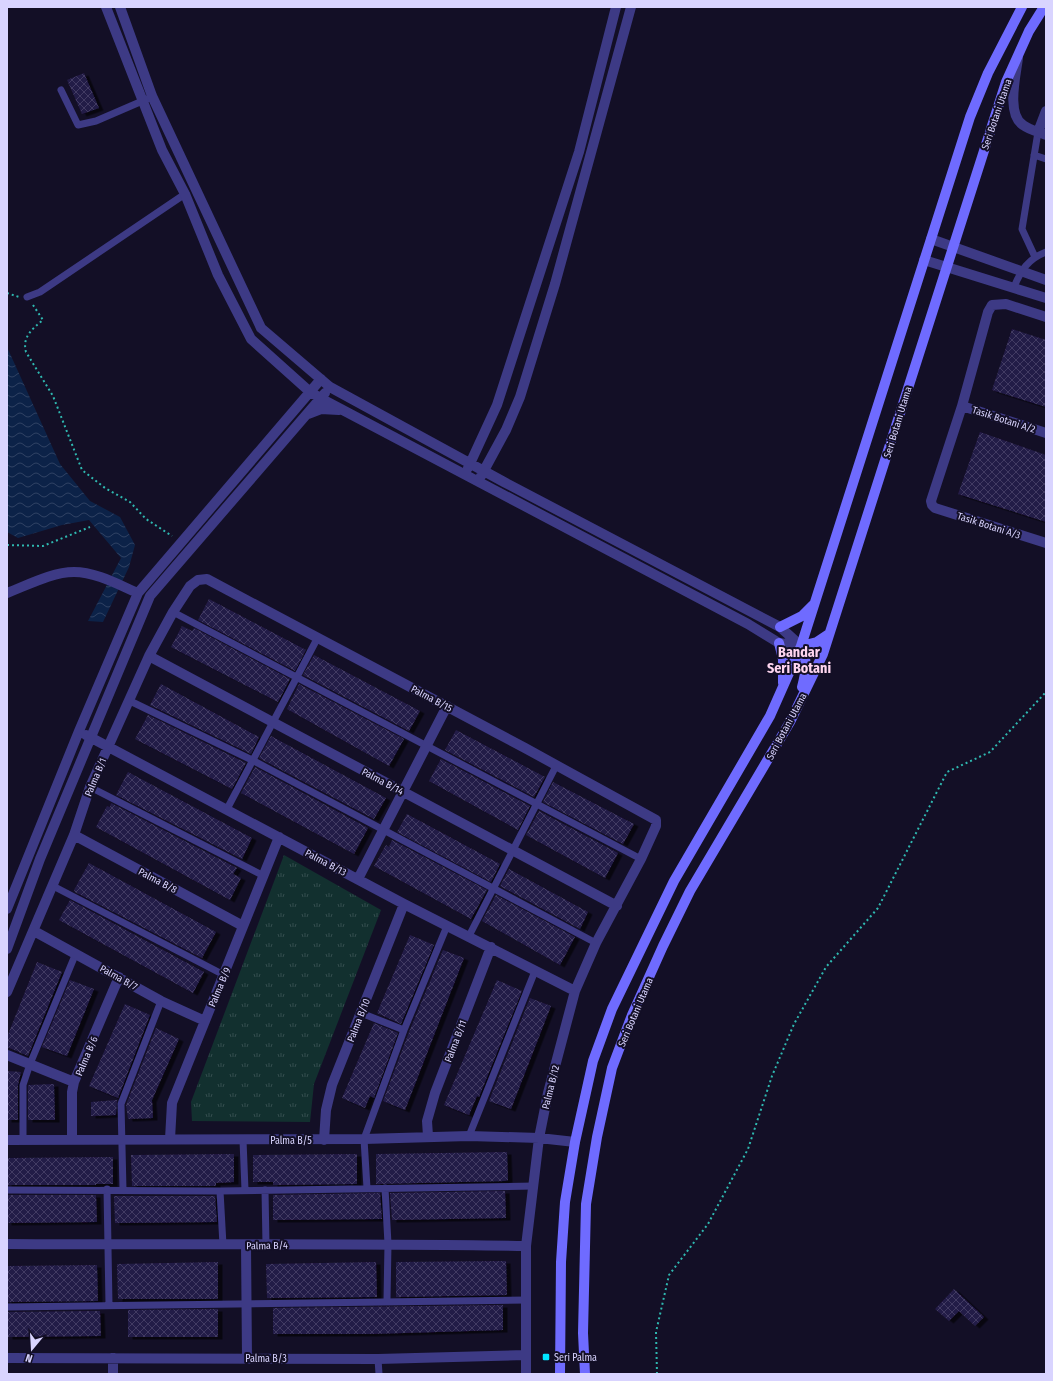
<svg xmlns="http://www.w3.org/2000/svg" width="1053" height="1381" viewBox="0 0 1053 1381" font-family="'Fira Sans Condensed',sans-serif">
	<defs>
		<pattern id="park-tufts" width="24" height="20" patternUnits="userSpaceOnUse"><rect width="24" height="20" fill="#12302f"/><path d="M3 7l-1-3M5 7V3M7 7l1-3M15 17l-1-3M17 17v-4M19 17l1-3" fill="none" stroke="#344d4e"/></pattern>
		<pattern id="water-waves" width="16" height="10" patternUnits="userSpaceOnUse"><rect width="16" height="10" fill="#0c2248"/><path d="M0 5q4-4 8 0t8 0" fill="none" stroke="#2f4163"/></pattern>
		<pattern id="building-cross-hatch" width="8" height="8" patternUnits="userSpaceOnUse"><rect width="8" height="8" fill="#241b47"/><path d="M0 0l8 8M0 8l8-8" fill="none" stroke="#433b63"/></pattern>
		<filter id="shadow"><feDropShadow dx="4.5" dy="2.5" stdDeviation="0" flood-color="#0009"/></filter>
	</defs>
	<rect width="100%" height="100%" fill="#130f26"/>
	<path fill="url(#park-tufts)" d="M284 855 381 910 314 1084 310 1122 192 1121 191 1102Z"/>
	<path fill="url(#water-waves)" d="M7 347 60 464 90 501 120 517 135 545 129 567 103 622 88 621 121 558 89 520 62 525 18 538 7 532Z"/>
	<path fill="url(#building-cross-hatch)" filter="url(#shadow)" d="M84 73 99 108 82 114 67 80Z
		M1012 329 1046 340V407L992 390Z
		M980 432 1046 455V522L958 494Z
		M209 599 306 650 295 671 198 620Z
		M182 626 192 631 194 628 290 679 278 702 171 647Z
		M314 655 420 711 409 731 303 675Z
		M161 684 259 737 251 754 152 706 150 705Z
		M299 684 404 739 389 766 287 709Z
		M148 715 246 763 232 789 135 739Z
		M456 730 545 777 534 797 445 750Z
		M271 736 386 798 374 819 259 758Z
		M441 759 530 806 518 830 429 781Z
		M255 767 368 828 354 854 241 793Z
		M128 772 252 838 242 859 116 795Z
		M553 782 634 824 623 844 543 802Z
		M111 803 237 868 233 874 241 878 230 900 96 827 107 806 110 807Z
		M539 811 618 853 605 878 526 835Z
		M407 814 500 864 491 882 397 832Z
		M392 840 487 890 471 919 374 866 386 845 389 847Z
		M89 863 216 932 202 958 75 892 74 890Z
		M509 869 588 912 580 929 500 886Z
		M496 895 575 937 560 965 482 921Z
		M70 900 204 972 193 993 59 920Z
		M410 935 434 945 401 1024 377 1013Z
		M443 950 464 958 405 1110 383 1101 409 1032Z
		M37 962 62 972 28 1056 7 1047V1037Z
		M70 980 94 989 67 1056 42 1047Z
		M497 980 522 991 479 1097 477 1096 469 1115 444 1105Z
		M530 998 551 1006 511 1109 489 1101Z
		M125 1004 150 1015 118 1098 89 1086Z
		M374 1023 398 1033 374 1098 370 1096 365 1108 342 1098Z
		M156 1028 179 1039 152 1100 153 1118 128 1119 126 1105Z
		M7 1071 21 1072 18 1085V1120H7Z
		M54 1084 55 1120H28V1085Z
		M117 1100 116 1115 91 1116V1102Z
		M507 1152 508 1180 505 1181 376 1184V1154Z
		M234 1154V1182L216 1183V1186H132L131 1155Z
		M357 1154V1184L273 1185V1182H253V1155Z
		M113 1157V1184H96V1185H7V1158Z
		M505 1191 506 1218 392 1220 390 1193Z
		M380 1193 382 1219 273 1220V1195Z
		M7 1195H96L97 1222 7 1223Z
		M114 1196H215L217 1222 115 1223Z
		M506 1261 507 1295 396 1297V1262Z
		M218 1262V1299H118L117 1264Z
		M376 1262 377 1297 267 1298 266 1264Z
		M97 1265 98 1301 7 1302V1266Z
		M954 1289 984 1317 975 1326 959 1311 949 1321 935 1309Z
		M503 1305V1330L371 1334H273V1308Z
		M218 1309V1337H128V1310Z
		M100 1311 101 1336 8 1337 7 1312Z"/>
	<g fill="none" stroke-linecap="round" stroke-linejoin="round">
		<path stroke="#2fb8b0" stroke-width="2" stroke-dasharray="2 3" stroke-linecap="butt" d="M7 293 19 297
			M33 305 43 320C32 329 22 337 26 352L53 396 82 470 105 488 130 502 146 519 172 536
			M7 545 43 546 90 527
			M657 1374 656 1332 669 1275 708 1224 748 1149 772 1076 794 1024 826 967 878 908 947 772 990 752 1046 692"/>
		<path stroke="#3d3a85" stroke-width="7" d="M61 90 78 125 96 121 147 99
			M1034 155 1046 159
			M1035 257 1022 229 1038 132
			M1014 287C1021 270 1028 259 1046 252
			M27 297 40 292 185 194
			M173 612 641 859
			M130 701 252 760 596 943
			M90 787 264 876
			M227 809 317 639
			M53 886 224 975
			M469 936 556 766
			M361 1013 404 1030
			M469 1136 535 971
			M23 1139V1085L30 1064 76 953
			M243 1140 245 1190
			M367 1188 364 1139 404 1030 447 926
			M385 1188 388 1244 387 1300
			M107 1189 109 1305
			M7 1190 220 1191 534 1186
			M123 1190 121 1104 161 1001
			M265 1190 266 1245
			M220 1191 223 1245
			M7 1307 527 1300
			M378 1359 379 1374"/>
		<path stroke="#3d3a85" stroke-width="10" d="M106 7 162 150 185 194 218 275 251 339 309 391 320 398 748 624 779 643 801 646
			M120 7 152 96 261 328 330 387 504 482 780 627 801 646
			M1018 58C1016 75 1006 114 1023 125 1030 130 1039 132 1046 135
			M1038 132 1046 111
			M1046 317 1006 304 992 305 988 312 962 406 931 501 932 505 935 508 1046 543
			M962 406 1046 433
			M308 414 321 409 339 410
			M468 468 497 405 579 152 616 7
			M481 476 506 430 520 397 555 284 631 7
			M7 593C28 585 52 572 74 572 96 572 119 585 138 593
			M149 656 617 906
			M86 735 404 904 575 991
			M74 835 243 926
			M358 879 447 706
			M7 909 79 731 138 593 321 379
			M34 931 161 1001 205 1021
			M7 949 40 859 150 596 325 393
			M7 992 74 835 90 787 149 656 173 612 190 586 198 580 207 579 525 748 656 820V826L641 859 596 943 575 991 548 1093 539 1138 526 1246V1374
			M7 1055 74 1082
			M428 1136 427 1121 435 1093 491 947
			M72 1139V1092L74 1082 119 977
			M170 1139 172 1103 279 837
			M7 1140 364 1139 469 1136 539 1138 575 1142
			M324 1140 326 1110 332 1085 404 904
			M7 1244C180 1245 353 1243 526 1246
			M246 1245 247 1358
			M7 1358 378 1359 525 1355
			M113 1358V1374"/>
		<path stroke="#3d3a85" stroke-width="10" d="M931 239 1046 280
			M924 260 1046 298"/>
		<path stroke="#6f6bff" stroke-width="10" d="M780 627 802 616 813 605
			M779 643 783 659V683
			M801 646C808 659 806 672 802 687
			M801 646 817 642 829 634
			M560 1374 561 1262 565 1202 575 1142 593 1061 612 1009 674 881 770 716 801 646 970 117 988 73 1022 7
			M585 1374 583 1333 586 1204 597 1137 612 1068 632 1015 663 946 690 891 790 722 823 654 1006 82 1029 31 1044 7"/>
	</g>
	<rect fill="#00e5ff" stroke="#130f26" stroke-width="1.5" x="542" y="1353" width="8" height="8" rx="2"/>
	<g text-anchor="middle" stroke-width="4" stroke-linejoin="round" paint-order="stroke">
		<g font-size="10" fill="#d9d4ff" stroke="#130f26">
			<text transform="translate(996 114) rotate(-71)" y="4">Seri Botani Utama</text>
			<text transform="translate(1004 419) rotate(18)" y="4">Tasik Botani A/2</text>
			<text transform="translate(897 422) rotate(-73)" y="4">Seri Botani Utama</text>
			<text transform="translate(989 525) rotate(18)" y="4">Tasik Botani A/3</text>
			<text transform="translate(432 698) rotate(28)" y="4">Palma B/15</text>
			<text transform="translate(786 726) rotate(-62)" y="4">Seri Botani Utama</text>
			<text transform="translate(95 777) rotate(-67)" y="4">Palma B/1</text>
			<text transform="translate(383 781) rotate(28)" y="4">Palma B/14</text>
			<text transform="translate(326 862) rotate(28)" y="4">Palma B/13</text>
			<text transform="translate(158 880) rotate(28)" y="4">Palma B/8</text>
			<text transform="translate(119 977) rotate(29)" y="4">Palma B/7</text>
			<text transform="translate(219 987) rotate(-67)" y="4">Palma B/9</text>
			<text transform="translate(635 1012) rotate(-67)" y="4">Seri Botani Utama</text>
			<text transform="translate(358 1020) rotate(-68)" y="4">Palma B/10</text>
			<text transform="translate(455 1041) rotate(-69)" y="4">Palma B/11</text>
			<text transform="translate(86 1056) rotate(-67)" y="4">Palma B/6</text>
			<text transform="translate(550 1087) rotate(-76)" y="4">Palma B/12</text>
			<text x="291" y="1144">Palma B/5</text>
			<text transform="translate(267 1245) rotate(-1)" y="4">Palma B/4</text>
			<text x="266" y="1362">Palma B/3</text>
		</g>
		<g font-size="10" fill="#d9d4ff" stroke="#130f26" text-anchor="start">
			<text x="554" y="1361">Seri Palma</text>
		</g>
		<g font-size="14" font-weight="bold" fill="#ffd6f0" stroke="#130f26">
			<text x="799" y="657">Bandar<tspan x="799" dy="16">Seri Botani</tspan></text>
		</g>
	</g>
	<rect width="1053" height="1381" fill="none" stroke="#d9d4ff" stroke-width="16"/>
	<g transform="translate(32 1349) rotate(198)" stroke="#130f26" stroke-width="3" paint-order="stroke">
	<path d="M0-3L7 15L0 10L-7 15Z" fill="#d9d4ff"/>
	<text y="-6" font-size="11" font-weight="bold" text-anchor="middle" fill="#d9d4ff">N</text>
	</g>
</svg>
